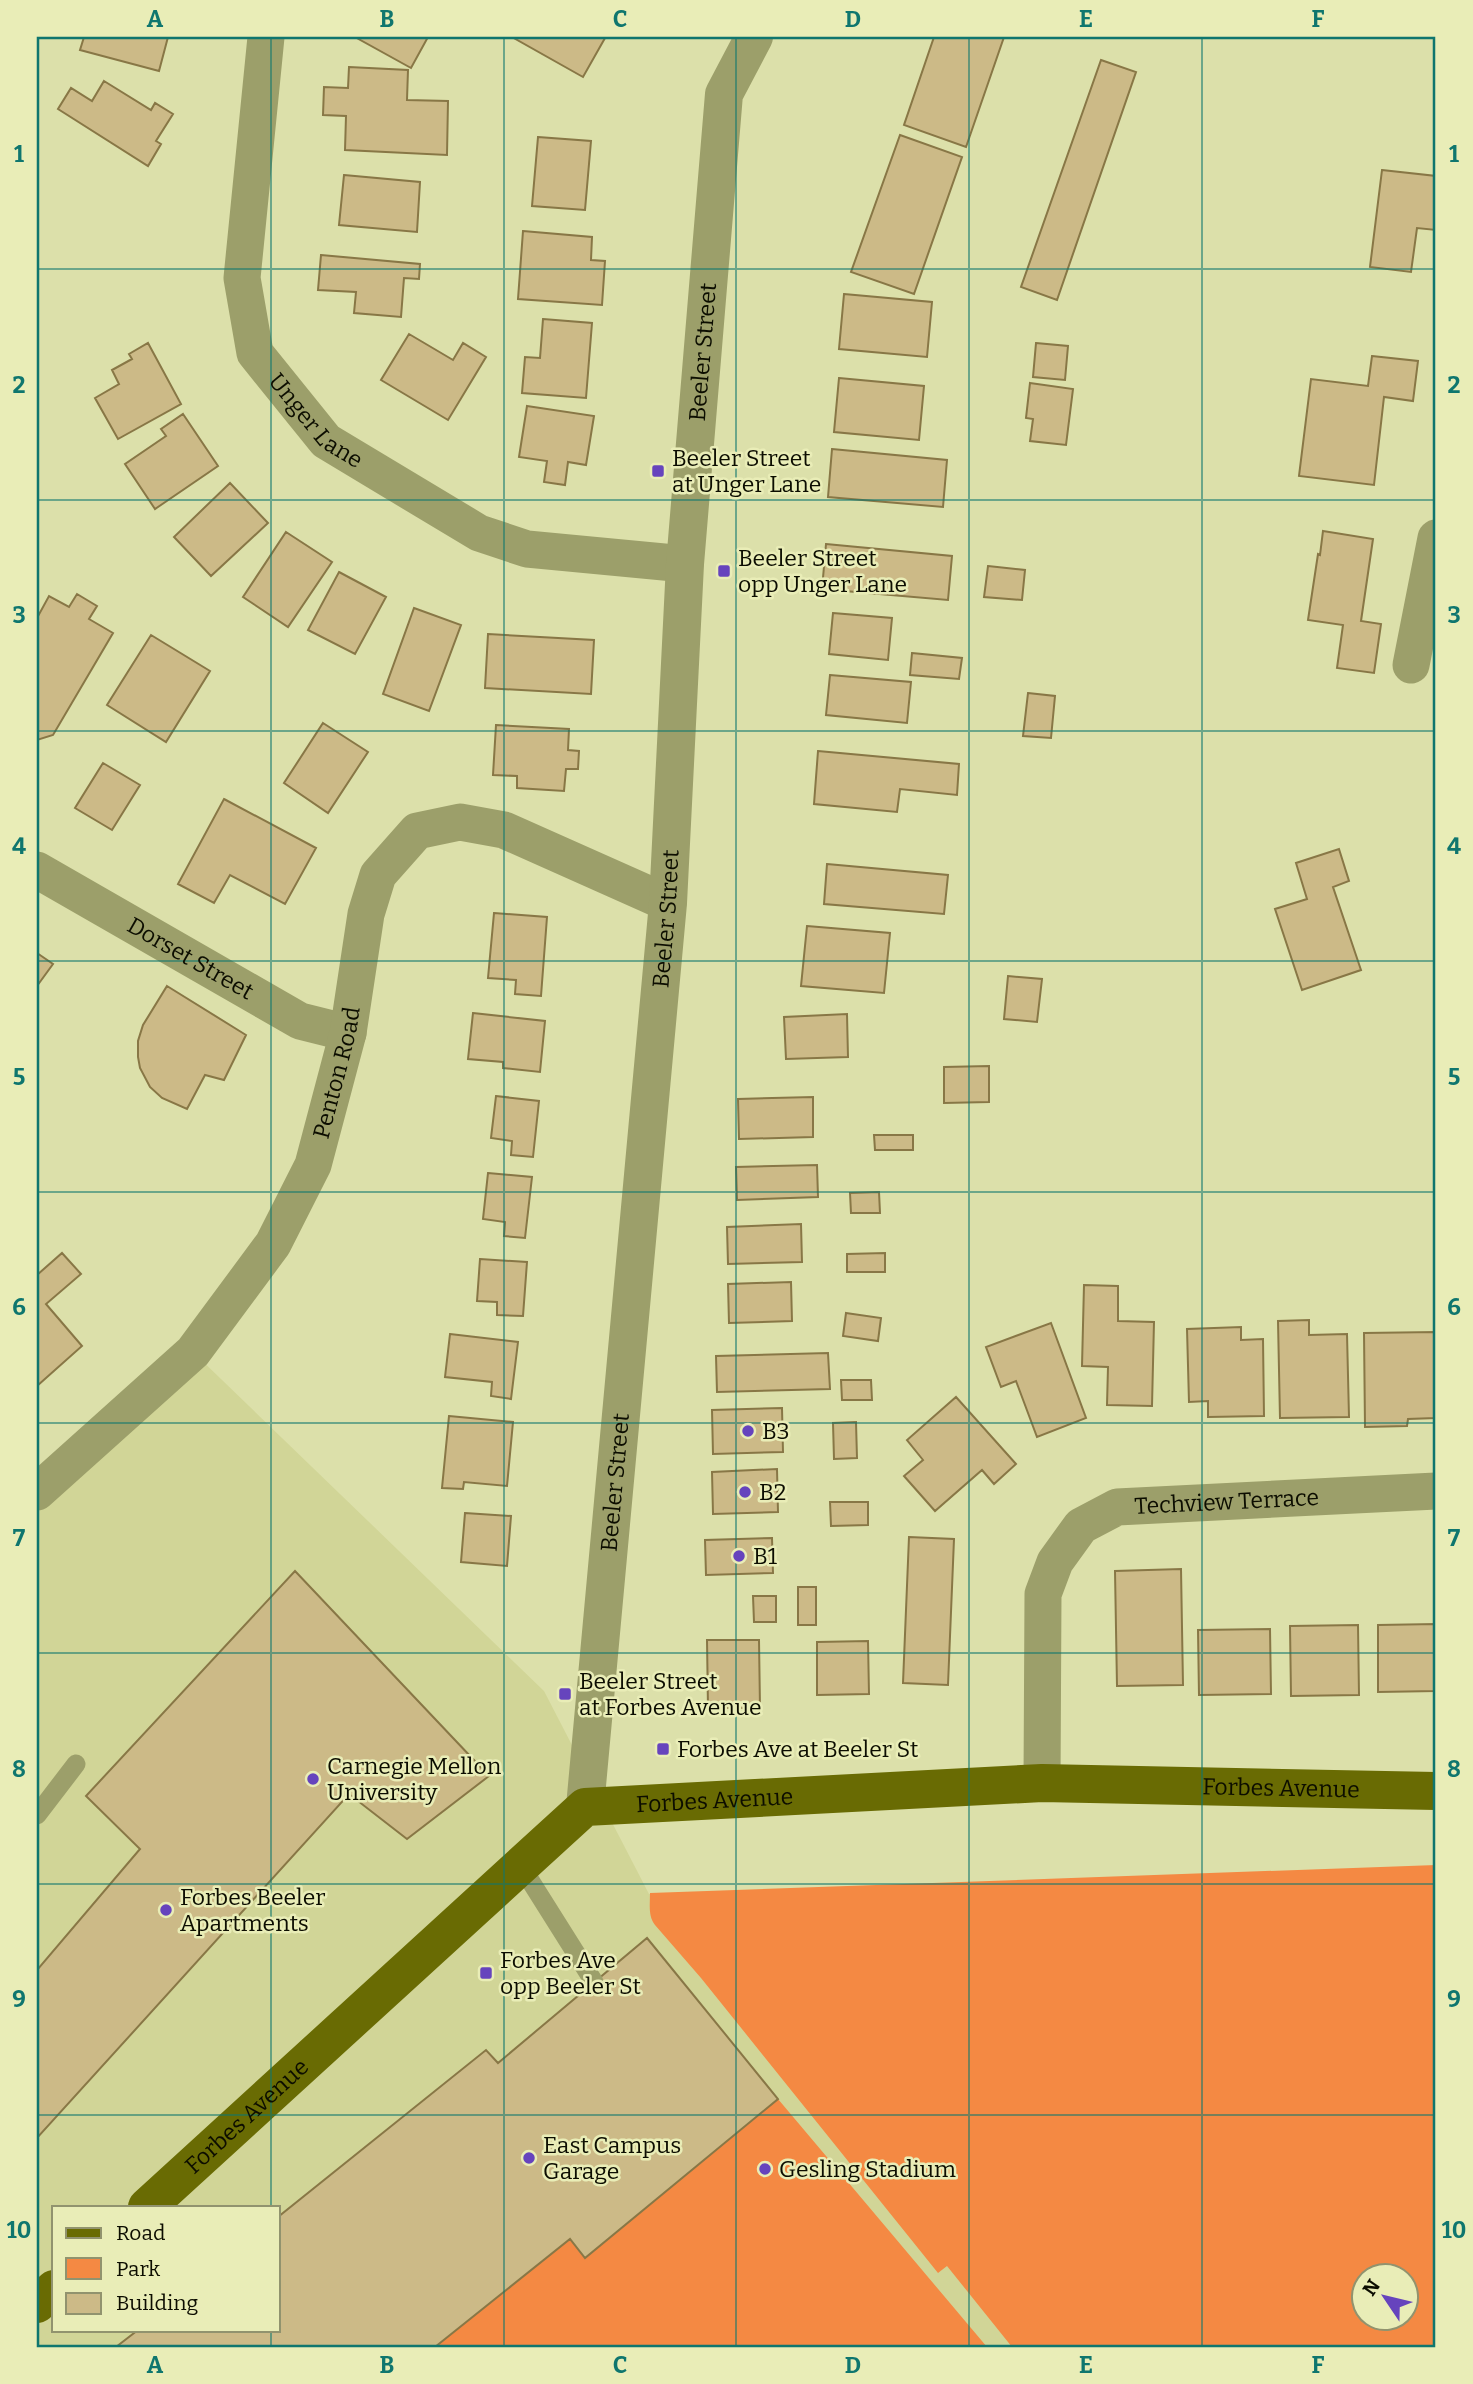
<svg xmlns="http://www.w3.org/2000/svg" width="1473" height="2384" viewBox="0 0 1473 2384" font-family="Bitter,serif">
	<rect width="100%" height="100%" fill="#dce0aa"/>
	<path fill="#d1d597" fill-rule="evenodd" d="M193 1352 544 1691 649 1894 1436 1867V2347H37V1498ZM54 2207H278V2330H54ZM1364 2276H1406V2318H1364Z"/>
	<path fill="#f48943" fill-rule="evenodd" d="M1436 1865V2347H1012L947 2266 938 2273 701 1978 655 1925C648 1916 650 1904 650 1893ZM1364 2276H1406V2318H1364Z
		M778 2099 987 2347H435L570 2239 585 2258Z"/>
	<path fill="#ccba87" stroke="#887746" stroke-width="2" d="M84 37H168L159 71 80 50Z
		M355 37H428L411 68Z
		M512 37H602L605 38 583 77Z
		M934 37H1004L966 147 904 125Z
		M1101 60 1136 72 1057 300 1021 287Z
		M349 67 408 70 407 100 448 101 447 155 345 150 346 116 323 115 324 87 348 88Z
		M104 81 151 110 155 103 173 114 156 141 161 144 148 166 58 109 71 88 92 101Z
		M900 135 962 157 914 294 851 272Z
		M538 137 591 141 585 210 532 206Z
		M1382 170 1436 176V230L1417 228 1411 272 1370 267Z
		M344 175 420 182 417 232 339 225Z
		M523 231 592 237 591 260 605 261 602 305 518 299Z
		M321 255 420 264 419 279 404 278 401 317 354 313 356 292 318 290Z
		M844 294 932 302 927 357 839 349Z
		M543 319 592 323 586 398 522 393 525 357 540 358Z
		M409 334 453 360 463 343 486 357 448 420 381 380Z
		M148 343 181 404 118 439 95 398 119 384 112 370 132 359 129 354Z
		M1036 343 1068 346 1065 380 1033 377Z
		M1372 356 1418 361 1413 401 1384 397 1374 485 1299 476 1311 379 1368 386Z
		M839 378 924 386 919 440 834 432Z
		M1030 383 1073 389 1066 445 1030 441 1033 419 1026 418Z
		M527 406 594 416 586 465 568 462 565 485 544 482 547 461 519 457Z
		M183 414 218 466 155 509 125 464 166 436 161 429Z
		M832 449 947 460 943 507 828 497Z
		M230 483 268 523 211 576 174 537Z
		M1323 531 1373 539 1361 621 1381 624 1374 673 1337 668 1343 625 1308 620 1318 554 1320 555Z
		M286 532 332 562 288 627 243 597Z
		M826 544 952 556 948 600 822 589Z
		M988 566 1025 570 1022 600 984 597Z
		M339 572 386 597 355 654 308 630Z
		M77 594 97 606 89 619 113 633 53 735 37 740V618L49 596 69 607Z
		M414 608 461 625 429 711 383 694Z
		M833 613 892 618 888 660 829 654Z
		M488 634 594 640 591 694 485 688Z
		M151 635 210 671 166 742 107 705Z
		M912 653 962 658 959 679 910 675Z
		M830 675 911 682 907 723 826 715Z
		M1028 693 1055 696 1051 738 1023 736Z
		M323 723 368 752 328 813 284 783Z
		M496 725 569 729 568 750 579 751 578 769H566L564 791 517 788V776L493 775Z
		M818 751 959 764 957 795 900 789 897 812 814 804Z
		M103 763 140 785 112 830 75 808Z
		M224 799 316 848 285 904 230 875 214 903 178 884Z
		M1339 849 1349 881 1333 887 1361 970 1302 990 1275 909 1307 899 1296 863Z
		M827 864 948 875 944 914 824 904Z
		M494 913 547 917 541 996 515 994 516 980 488 978Z
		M807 926 890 933 884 993 801 986Z
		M37 953 53 964 37 986Z
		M1008 976 1042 979 1037 1022 1004 1019Z
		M167 986 246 1035 224 1080 205 1075 187 1109 162 1098 150 1087 140 1068 138 1057V1041L143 1025Z
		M473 1013 545 1021 540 1072 503 1068V1062L468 1059Z
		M847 1014 848 1057 786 1059 784 1017Z
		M989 1066V1102L944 1103V1067Z
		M496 1096 539 1101 533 1157 511 1155 512 1141 491 1138Z
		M813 1097V1137L739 1139 738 1099Z
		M874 1135H913V1150H875Z
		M817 1165 818 1197 737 1200 736 1167Z
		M488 1173 532 1177 525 1238 504 1236 505 1222 483 1219Z
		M879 1192 880 1213H851L850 1193Z
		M801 1224 802 1262 728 1264 727 1227Z
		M62 1253 81 1274 46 1304 82 1346 37 1386V1275Z
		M885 1253V1272H847V1254Z
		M480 1259 527 1262 523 1316 497 1315V1302L477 1301Z
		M791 1282 792 1321 729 1323 728 1284Z
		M1084 1285 1118 1286V1321L1154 1322 1152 1406 1107 1405 1108 1367 1082 1366Z
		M846 1313 881 1318 878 1341 843 1336Z
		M1309 1320V1335L1347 1334 1349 1417 1280 1418 1278 1321Z
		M1051 1323 1086 1418 1037 1437 1016 1381 1001 1387 986 1347Z
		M1241 1327V1340L1263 1339 1264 1416 1208 1417V1401L1189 1402 1187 1329Z
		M1436 1332V1418L1408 1419 1407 1426 1365 1427 1364 1333Z
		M450 1334 518 1342 511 1399 491 1396 492 1382 445 1377Z
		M828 1353 830 1389 717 1392 716 1356Z
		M841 1380H871L872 1400H842Z
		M956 1397 1016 1464 994 1484 982 1470 935 1511 904 1476 923 1460 907 1440Z
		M782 1408 783 1452 713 1454 712 1410Z
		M449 1416 513 1422 507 1486 464 1482 463 1489 442 1488Z
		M856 1422 857 1458 834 1459 833 1423Z
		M777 1469 778 1512 713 1514 712 1472Z
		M830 1502H868V1525L831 1526Z
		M465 1513 511 1516 507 1566 461 1562Z
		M909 1537 954 1539 948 1685 903 1683Z
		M772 1538 773 1573 706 1575 705 1540Z
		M1181 1569 1183 1685 1117 1686 1115 1571Z
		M295 1571 489 1776 407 1839 349 1794 37 2138V1970L140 1849 86 1796Z
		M798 1587H816V1625H798Z
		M753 1596H776V1622H754Z
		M1436 1624V1691L1378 1692V1625Z
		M1358 1625 1359 1695 1291 1696 1290 1626Z
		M1270 1629 1271 1694 1199 1695 1198 1630Z
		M707 1640H759L760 1708H708Z
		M868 1641 869 1694 817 1695V1642Z
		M647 1938 778 2099 585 2258 570 2239 435 2347H116L138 2330H278V2217L486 2050 498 2063Z"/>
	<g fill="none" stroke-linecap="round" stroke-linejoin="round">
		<path stroke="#9c9f6a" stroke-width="19" d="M37 1815 76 1764
			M521 1866 594 1982"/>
		<g stroke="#9c9f6a" stroke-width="37">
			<path id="s1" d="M266 37 242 278 255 353 326 441 479 533 527 549 685 564"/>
			<path d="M1411 665 1436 538"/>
			<path id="s2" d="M37 870 300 1021 348 1033"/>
			<path id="s3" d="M37 1492 193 1352 273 1244 313 1165 348 1033 366 914 378 875 417 831 460 822 504 830 668 903"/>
			<path id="s4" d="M1042 1783 1043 1594 1055 1562 1081 1526 1117 1507 1436 1491"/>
		</g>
		<path stroke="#9c9f6a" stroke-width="38" id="s5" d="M585 1807 668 903 685 564 724 94 754 37"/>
		<g stroke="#696b03" stroke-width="38">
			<path id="s6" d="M147 2207 585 1807 1042 1783 1436 1791"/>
			<path d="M37 2304 54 2289"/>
		</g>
	</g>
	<path fill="none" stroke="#0f766e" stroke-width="2" stroke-opacity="0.55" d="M271 37V2207M504 37V2347M736 37V2347M969 37V2347M1202 37V2347M37 269H1436M37 500H1436M37 731H1436M37 961H1436M37 1192H1436M37 1423H1436M37 1653H1436M37 1884H1436M37 2115H1436M271 2330V2347"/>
	<g fill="#6644bd" stroke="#e9edb7" stroke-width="2.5">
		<rect x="651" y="464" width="14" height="14" rx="3.5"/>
		<rect x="717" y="564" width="14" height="14" rx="3.5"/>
		<circle cx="748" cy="1431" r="7"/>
		<circle cx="745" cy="1492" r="7"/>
		<circle cx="739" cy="1556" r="7"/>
		<rect x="558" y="1687" width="14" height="14" rx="3.5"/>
		<rect x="656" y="1742" width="14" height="14" rx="3.5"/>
		<circle cx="313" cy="1779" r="7"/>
		<circle cx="166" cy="1910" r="7"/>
		<rect x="479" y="1966" width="14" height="14" rx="3.5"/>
		<circle cx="529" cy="2158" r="7"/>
		<circle cx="765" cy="2169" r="7"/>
	</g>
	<g text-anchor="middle" stroke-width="5" stroke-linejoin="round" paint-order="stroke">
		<g font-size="23" fill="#0c0d00" stroke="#e9edb7">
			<text dy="8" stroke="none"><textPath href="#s5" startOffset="1460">Beeler Street</textPath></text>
			<text dy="8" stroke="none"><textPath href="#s1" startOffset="410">Unger Lane</textPath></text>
			<text dy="8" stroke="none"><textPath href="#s5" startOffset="892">Beeler Street</textPath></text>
			<text dy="8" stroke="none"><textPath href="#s2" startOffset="177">Dorset Street</textPath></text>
			<text dy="8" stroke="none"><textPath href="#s3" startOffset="528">Penton Road</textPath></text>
			<text dy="8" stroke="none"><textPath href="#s5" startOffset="326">Beeler Street</textPath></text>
			<text dy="8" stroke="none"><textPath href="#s4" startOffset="418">Techview Terrace</textPath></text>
			<text dy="8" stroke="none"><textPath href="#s6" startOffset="1290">Forbes Avenue</textPath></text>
			<text dy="8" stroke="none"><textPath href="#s6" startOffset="723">Forbes Avenue</textPath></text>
			<text dy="8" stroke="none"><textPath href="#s6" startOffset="135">Forbes Avenue</textPath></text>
		</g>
		<g font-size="23" fill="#0c0d00" stroke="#e9edb7" text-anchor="start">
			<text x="672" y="466">Beeler Street<tspan x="672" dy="26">at Unger Lane</tspan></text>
			<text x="738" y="566">Beeler Street<tspan x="738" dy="26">opp Unger Lane</tspan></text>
			<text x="762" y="1439">B3</text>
			<text x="759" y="1500">B2</text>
			<text x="753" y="1564">B1</text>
			<text x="579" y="1689">Beeler Street<tspan x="579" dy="26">at Forbes Avenue</tspan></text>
			<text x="677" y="1757">Forbes Ave at Beeler St</text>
			<text x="327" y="1774">Carnegie Mellon<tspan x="327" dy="26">University</tspan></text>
			<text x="180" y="1905">Forbes Beeler<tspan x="180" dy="26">Apartments</tspan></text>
			<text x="500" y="1968">Forbes Ave<tspan x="500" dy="26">opp Beeler St</tspan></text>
			<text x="543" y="2153">East Campus<tspan x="543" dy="26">Garage</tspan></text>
			<text x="779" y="2177">Gesling Stadium</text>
		</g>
	</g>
	<rect width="1473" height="2384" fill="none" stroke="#e9edb7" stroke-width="77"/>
	<rect x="52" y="2206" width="228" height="126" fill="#e9edb7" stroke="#91936e" stroke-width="2"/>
	<rect x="66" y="2228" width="35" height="10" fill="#696b03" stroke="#91936e" stroke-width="2"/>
	<text x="116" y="2240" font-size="21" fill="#0c0d00">Road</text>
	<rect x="66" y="2258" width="35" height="21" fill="#f48943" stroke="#91936e" stroke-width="2"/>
	<text x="116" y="2276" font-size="21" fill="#0c0d00">Park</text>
	<rect x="66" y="2293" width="35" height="21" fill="#ccba87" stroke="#91936e" stroke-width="2"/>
	<text x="116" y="2310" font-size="21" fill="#0c0d00">Building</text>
	<g transform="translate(1385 2297) rotate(305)"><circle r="33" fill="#e9edb7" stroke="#91936e" stroke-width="2"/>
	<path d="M0-5L12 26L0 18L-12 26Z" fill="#6644bd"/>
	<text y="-10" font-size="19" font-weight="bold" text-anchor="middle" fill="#0c0d00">N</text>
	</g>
	<rect x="38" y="38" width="1396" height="2308" fill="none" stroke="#0f766e" stroke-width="2.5"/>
	<g font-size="23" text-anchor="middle" font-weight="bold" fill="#0f766e">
		<text x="155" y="27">A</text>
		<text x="387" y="27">B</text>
		<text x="620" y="27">C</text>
		<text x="853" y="27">D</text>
		<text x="1086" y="27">E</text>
		<text x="1318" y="27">F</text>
		<text x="19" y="162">1</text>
		<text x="1454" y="162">1</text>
		<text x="19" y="393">2</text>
		<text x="1454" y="393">2</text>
		<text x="19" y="623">3</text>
		<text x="1454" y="623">3</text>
		<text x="19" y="854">4</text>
		<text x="1454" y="854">4</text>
		<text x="19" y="1085">5</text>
		<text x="1454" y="1085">5</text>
		<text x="19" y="1315">6</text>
		<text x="1454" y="1315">6</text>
		<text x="19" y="1546">7</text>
		<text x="1454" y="1546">7</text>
		<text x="19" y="1777">8</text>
		<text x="1454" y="1777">8</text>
		<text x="19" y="2007">9</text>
		<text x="1454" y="2007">9</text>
		<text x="19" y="2238">10</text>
		<text x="1454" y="2238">10</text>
		<text x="155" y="2373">A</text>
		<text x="387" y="2373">B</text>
		<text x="620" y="2373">C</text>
		<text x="853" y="2373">D</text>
		<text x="1086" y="2373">E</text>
		<text x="1318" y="2373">F</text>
	</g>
</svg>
